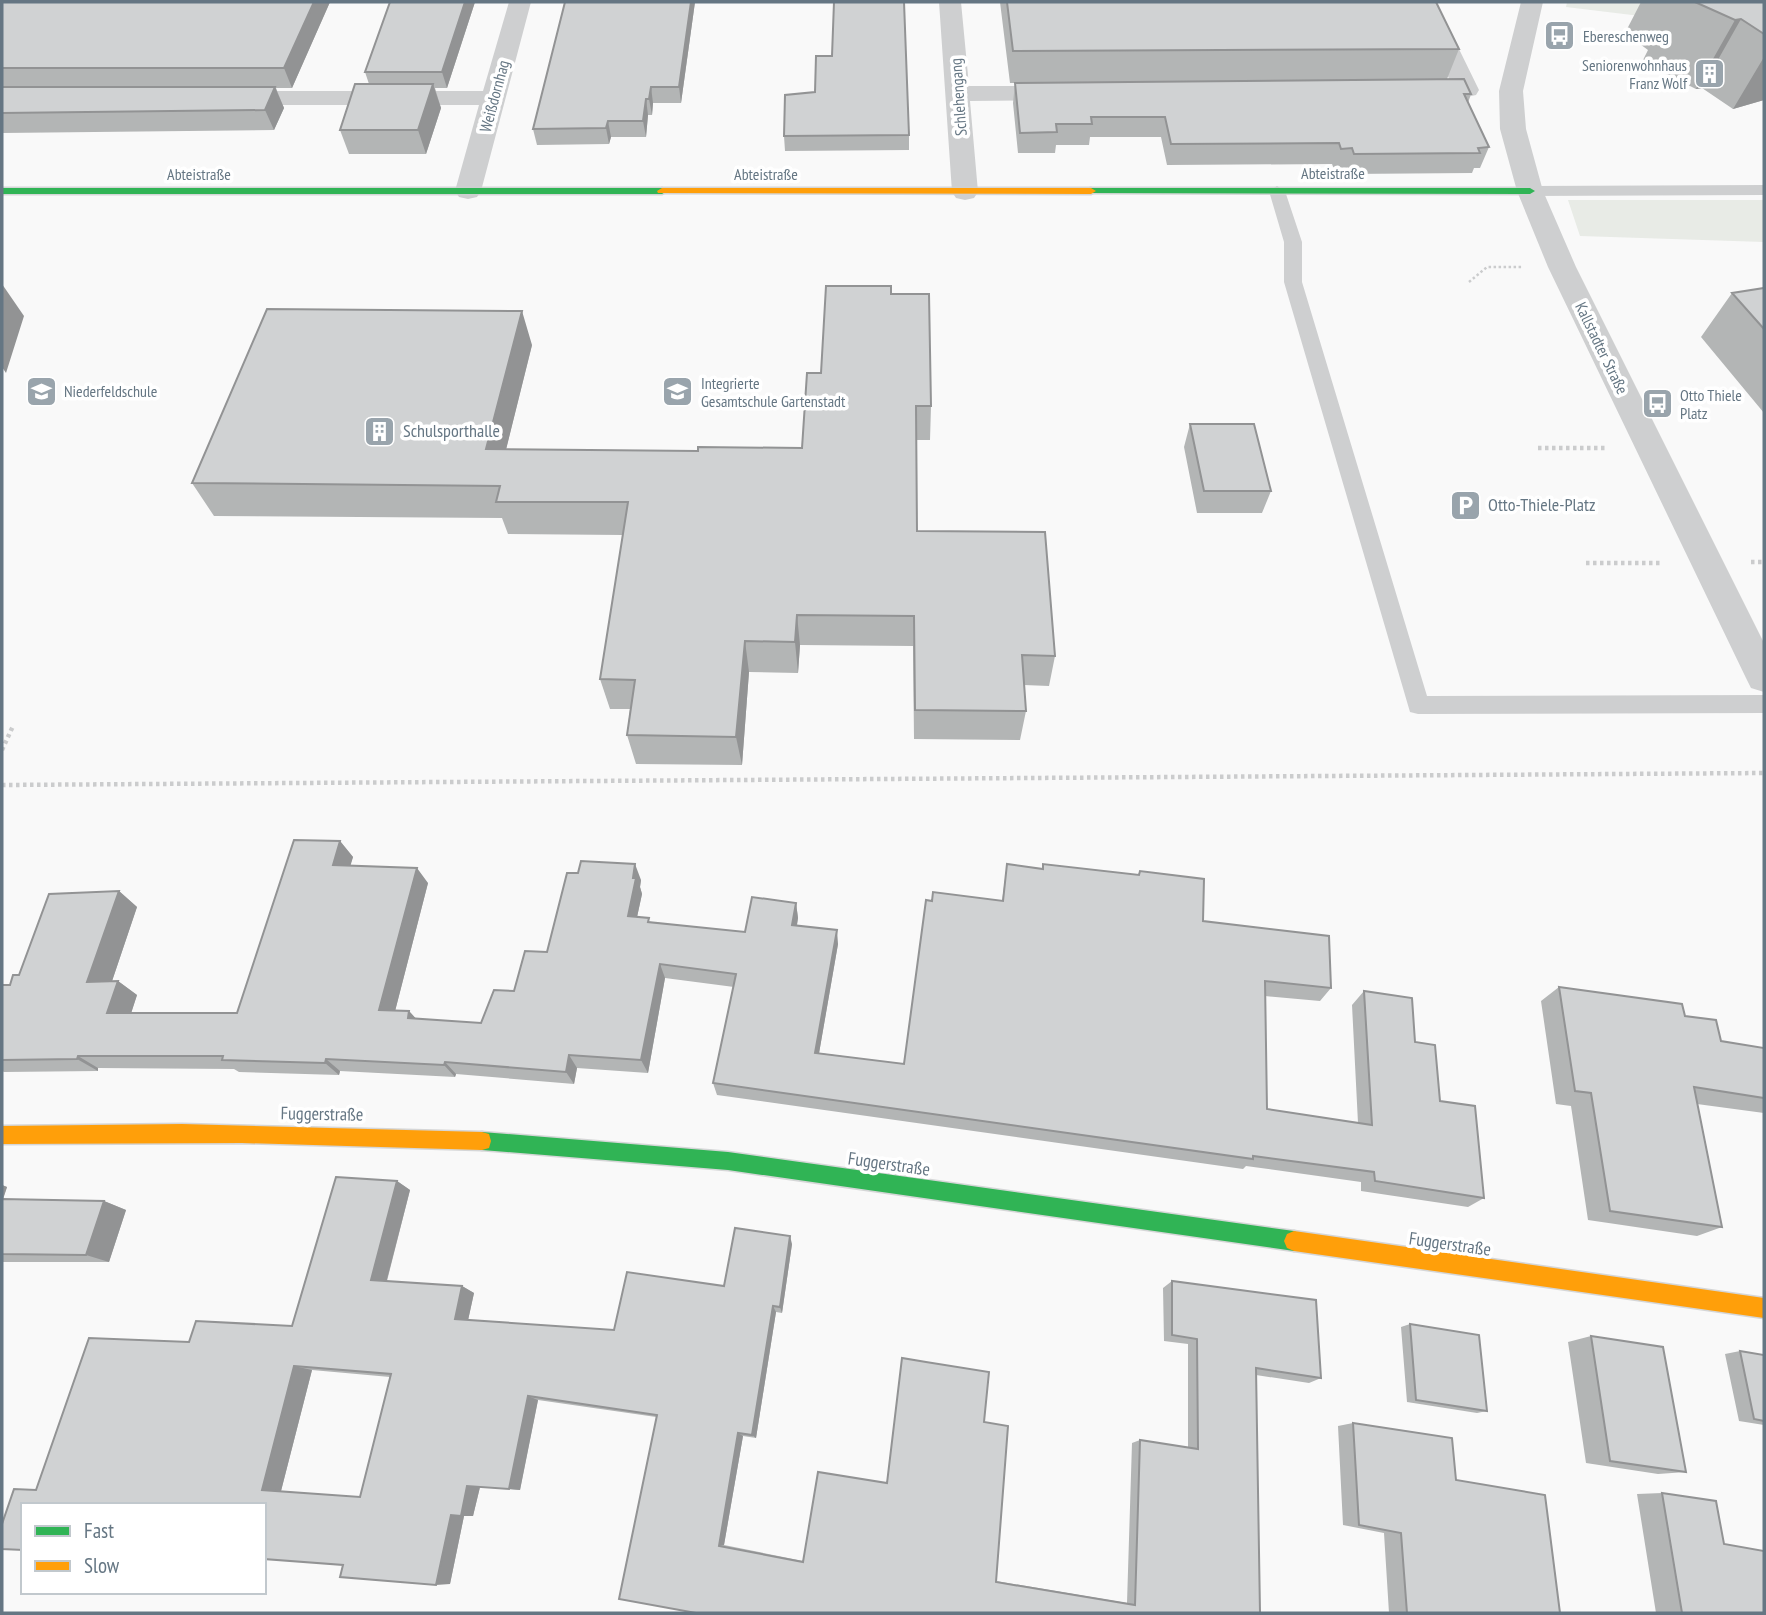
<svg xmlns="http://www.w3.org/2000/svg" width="1766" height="1615" viewBox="0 0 1766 1615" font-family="'PT Sans Narrow',sans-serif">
	<rect width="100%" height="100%" fill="#f9f9f9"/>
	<path fill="#e8ebe6" d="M1567 2H1764V31L1566 7Z
		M1568 200H1764V242L1580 236Z"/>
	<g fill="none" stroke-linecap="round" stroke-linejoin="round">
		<defs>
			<path id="fast" d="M2 188H662L667 191 662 194H2Z
				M1091 188H1530L1535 191 1530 194 1087 193V189Z
				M482 1132 728 1152 1294 1231 1301 1234 1304 1241 1301 1248 1294 1251 728 1170 482 1150 475 1148 473 1141 475 1134Z"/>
			<path id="slow" d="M662 188H1091L1096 191 1091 194 658 193 657 191Z
				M182 1124 482 1132 489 1134 491 1141 489 1148 482 1150 242 1143 2 1144V1126Z
				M1294 1231 1764 1298V1318L1294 1251 1287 1248 1284 1241 1287 1234Z"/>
		</defs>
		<use href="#fast" stroke="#d5d6d7" stroke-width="3"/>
		<use href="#slow" stroke="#d5d6d7" stroke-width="3"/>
		<path stroke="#cbcccd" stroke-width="2.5" stroke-dasharray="2.5 2.5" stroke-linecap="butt" d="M1469 282 1487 267H1523"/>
		<path stroke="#cbcccd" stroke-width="4.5" stroke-dasharray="3.5 3.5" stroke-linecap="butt" d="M1538 448H1607
			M1751 562H1764
			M1586 563H1662
			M2 750 13 726
			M2 785 1764 773"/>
		<path fill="#cecfd0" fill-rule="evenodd" d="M1764 185V195L1530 196 1522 191 1530 186Z
			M1277 186 1285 191 1302 242V282L1427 696 1764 695V713L1418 714 1410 712 1284 282V242L1269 191Z"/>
		<path fill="#cecfd0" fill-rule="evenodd" d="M509 2H531L481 191 477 197 468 199 459 197 455 191 479 105H228L219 103 216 98 219 93 228 91H483Z
			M939 2H961L969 86H1065L1074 88 1077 93 1074 98 1065 100 970 101 978 192 974 198 965 200 956 198 952 192Z
			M1414 2H1436L1479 90 1476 95 1467 97 1418 95 1415 90 1418 85 1451 83Z
			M1521 2H1543L1523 91 1526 129 1543 191 1576 267 1764 643V692L1751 688 1746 678 1548 267 1517 191 1500 129 1499 91Z"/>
		<use href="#fast" fill="#30b455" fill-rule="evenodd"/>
		<use href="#slow" fill="#ff9f0a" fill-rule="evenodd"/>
	</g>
	<path fill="#b3b5b5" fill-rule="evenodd" d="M2 2H330L292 88H276L284 108 274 130 2 133Z
		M390 2H475L447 88H435L441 108 426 154H349L340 130 369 84 365 72Z
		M695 2 681 103H653L652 115H648L646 137H611L609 144 537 145 533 129Z
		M1000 2H1436L1459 49 1447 79 1471 94 1468 103 1489 147 1480 168H1474L1472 173 1347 174 1345 169H1334L1332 164 1167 165 1161 137H1090L1089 145H1056L1055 153H1018L1013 103 1015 83H1010Z
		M1641 2H1764V100L1733 109 1702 88 1696 89 1642 62 1648 50 1625 33Z
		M909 135V150L785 151 784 136Z
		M1764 288V413L1701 337 1732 293Z
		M891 294 931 406 930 440H916L917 531 1055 656 1049 686 1024 685 1026 711 1020 740 914 739 913 646 800 645 798 673 749 672 742 765 636 764 627 735 630 709H610L600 679 623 535 508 534 502 518 214 516 192 483 532 345 506 449 698 451 802 448 821 373Z
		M1190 424 1271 491 1262 513H1197L1184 447Z
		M340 841 353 857 350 865 428 883 395 1011H409L416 1019 481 1023 514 991 547 952 641 880 640 887 642 894 637 917 651 922 745 932 796 903 798 918 797 926 838 944 819 1053 904 1064 932 901H1002L1007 864 1042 869 1043 864 1138 875 1140 871 1203 921 1331 988 1320 1001 1265 996 1267 1109 1358 1123 1352 1005 1364 991 1415 1042 1440 1101 1484 1198 1468 1207 1361 1191V1182L1246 1166 1243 1169 717 1095 713 1083 734 987 665 978 648 1073 577 1068 574 1084 456 1074 455 1077 340 1071 339 1075 239 1072 234 1069 98 1068V1071L4 1072 2 1071V985H10L19 975 119 891 137 907 112 981H118L137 995 131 1013H237Z
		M1559 987 1685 1016 1721 1041 1764 1048V1113L1697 1104 1722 1227 1697 1236 1588 1220 1571 1106 1556 1104 1541 1001Z
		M397 1181 410 1190 387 1281 462 1286 474 1293 468 1320 614 1330 724 1286 792 1244 782 1313 776 1312 756 1438 743 1436 724 1545 803 1561 887 1483 984 1422 996 1581 1127 1603 1132 1443 1140 1440 1188 1448V1344L1164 1341 1163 1288 1172 1281 1321 1378 1309 1383 1256 1375 1260 1613H696L656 1417 538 1400 520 1490 480 1487 473 1516H464L450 1584 343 1565 36 1490 189 1342 292 1326ZM312 1370 390 1377 360 1497 281 1491Z
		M2 1185 7 1187 3 1199 104 1201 126 1210 109 1262H2Z
		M1410 1324 1487 1411 1477 1413 1407 1402 1401 1327Z
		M1591 1336 1686 1472 1658 1474 1586 1463 1568 1342Z
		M1740 1351 1764 1355V1425L1739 1421 1725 1354Z
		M1353 1423 1456 1480 1560 1613H1389L1384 1533 1343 1525 1338 1426Z
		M1662 1493 1724 1544 1764 1613H1656L1637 1494Z"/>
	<path fill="#929394" d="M314 2H330L292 88 284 68Z
		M465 2H475L447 88 442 72Z
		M691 2H695L681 103 679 87Z
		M1741 19 1702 88 1696 89 1735 20Z
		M1764 57V100L1733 109Z
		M433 84 441 108 426 154 418 130Z
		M275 87 284 108 274 130 265 110Z
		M651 87 653 103 652 115 649 99Z
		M646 99 648 115 646 137 643 121Z
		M608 121 611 137 609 144 606 128Z
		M2 284 24 316 6 373 2 367Z
		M522 311 532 345 498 482 486 449Z
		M797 615 800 645 798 673 795 642Z
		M745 641 749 672 742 765 736 737Z
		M340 841 353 857 346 881 333 865Z
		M635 864 641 880 640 887 642 894 634 931 628 916 633 878Z
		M417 868 428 883 392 1023 379 1010Z
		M119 891 137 907 107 996 87 982Z
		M796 903 798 918 794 940 792 925Z
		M837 930 838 944 817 1065 815 1053Z
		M660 964 665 978 648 1073 641 1060Z
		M118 981 137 995 127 1026 107 1013Z
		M409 1011 421 1024 408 1018Z
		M569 1055 577 1068 574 1084 566 1072Z
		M78 1056 98 1068V1071L77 1059Z
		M326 1059 340 1071 339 1075 325 1063Z
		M445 1062 456 1074 455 1077 444 1065Z
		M397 1181 410 1190 385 1287 371 1280Z
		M2 1185 7 1187 2 1202Z
		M104 1201 126 1210 109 1262 86 1255Z
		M790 1236 792 1244 782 1313 780 1307Z
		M462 1286 474 1293 467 1325 455 1319Z
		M773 1306 776 1312 756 1438 752 1435Z
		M294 1366 312 1370 281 1491 262 1490Z
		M528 1396 538 1400 520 1490 509 1489Z
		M738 1433 743 1436 724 1545 719 1546Z
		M467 1486 480 1487 473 1516H464L450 1584 436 1585 451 1515Z"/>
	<path fill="#d0d2d3" stroke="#929394" stroke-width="2" fill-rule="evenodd" d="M2 2H314L284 68H2Z
		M390 2H465L442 72H365Z
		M565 2H691L679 87H651L649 99H646L643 121H608L606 128 533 129Z
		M834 2H904L909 135 784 136 785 95 815 92 816 56H832Z
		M1007 2H1436L1459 49 1013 51Z
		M1695 2H1764V34L1741 19 1735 20Z
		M1464 79 1471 94H1464L1489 147 1478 148 1480 153 1354 154 1352 148 1341 149 1339 143 1171 144 1165 117H1091L1092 124H1056L1057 132 1020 133 1015 83Z
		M355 84H433L418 130H340Z
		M2 87H275L265 110 2 113Z
		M826 286H891V294H929L931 406H916L917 531 1045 532 1055 656 1022 655 1026 711 915 710 914 616 797 615 795 642 745 641 736 737 627 735 635 680 600 679 628 502H496L500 486 192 483 267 309 522 311 486 449 698 451V447L802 448 807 373H821Z
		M1764 288V329L1732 293Z
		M1190 424H1254L1271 491H1204Z
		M294 840 340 841 333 865 417 868 379 1010 409 1011 408 1018 481 1023 494 990 514 991 525 951 547 952 567 873H578L581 861 635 864 633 878H636L628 916 649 918 648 922 745 932 752 897 796 903 792 925 837 930 815 1053 904 1064 926 900 932 901 933 892 1003 901 1007 864 1043 869V864L1139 875 1140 871 1204 879 1203 921 1329 936 1331 988 1265 981 1267 1109 1372 1125 1364 991 1412 998 1415 1042 1435 1045 1440 1101 1475 1106 1484 1198 1375 1181 1374 1172 1253 1156V1159L713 1083 736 974 660 964 641 1060 569 1055 566 1072 445 1062 444 1065 326 1059 325 1063 222 1060 223 1056H78L77 1059 2 1060V985H10L13 975H19L49 894 119 891 87 982 118 981 107 1013H237Z
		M1559 987 1682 1004 1685 1016 1716 1020 1721 1041 1764 1048V1098L1694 1087 1722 1227 1610 1211 1591 1093 1575 1091Z
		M336 1177 397 1181 371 1280 462 1286 455 1319 614 1330 627 1272 724 1286 735 1228 790 1236 780 1307 773 1306 752 1435 738 1433 719 1546 803 1562 818 1472 887 1483 902 1358 926 1362 989 1372 984 1422 1008 1426 996 1582 1135 1605 1140 1440 1198 1449 1197 1339 1172 1335V1281L1316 1300 1321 1378 1256 1368 1260 1613H696L619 1599 657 1415 528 1396 509 1489 467 1486 461 1516 451 1515 436 1585 340 1577 343 1565 264 1559V1505H23V1550L2 1549V1524L14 1489 36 1490 89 1338 189 1342 196 1321 292 1326ZM294 1366 391 1374 360 1497 262 1490Z
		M2 1199 104 1201 86 1255 2 1254Z
		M1410 1324 1479 1335 1487 1411 1416 1400Z
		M1591 1336 1663 1347 1686 1472 1610 1461Z
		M1740 1351 1764 1355V1421L1754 1419Z
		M1353 1423 1452 1438 1456 1480 1545 1495 1560 1613H1407L1401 1533 1359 1525Z
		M1662 1493 1716 1501 1724 1544 1764 1551V1613H1682Z"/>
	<defs>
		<symbol id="bus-square" viewBox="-11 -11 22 22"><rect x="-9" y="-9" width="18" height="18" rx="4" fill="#99a4ac" stroke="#fff"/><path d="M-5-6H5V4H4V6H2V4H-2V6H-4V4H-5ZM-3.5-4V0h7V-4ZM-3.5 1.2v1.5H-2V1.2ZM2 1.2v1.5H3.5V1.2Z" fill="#fff"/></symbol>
		<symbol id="building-square" viewBox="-11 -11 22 22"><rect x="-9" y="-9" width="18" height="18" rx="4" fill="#99a4ac" stroke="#fff"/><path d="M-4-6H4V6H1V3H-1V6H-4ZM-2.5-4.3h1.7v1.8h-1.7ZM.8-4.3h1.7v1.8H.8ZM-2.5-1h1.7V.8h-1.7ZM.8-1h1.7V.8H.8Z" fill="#fff"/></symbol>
		<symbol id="school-square" viewBox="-11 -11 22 22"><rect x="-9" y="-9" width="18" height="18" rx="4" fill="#99a4ac" stroke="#fff"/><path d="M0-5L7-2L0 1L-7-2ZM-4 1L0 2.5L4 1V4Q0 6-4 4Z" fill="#fff"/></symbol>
		<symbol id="parking-square" viewBox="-11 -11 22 22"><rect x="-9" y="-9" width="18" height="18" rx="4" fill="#99a4ac" stroke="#fff"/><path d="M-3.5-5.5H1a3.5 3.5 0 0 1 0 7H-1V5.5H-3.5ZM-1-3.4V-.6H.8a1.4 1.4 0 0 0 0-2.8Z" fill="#fff"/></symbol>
	</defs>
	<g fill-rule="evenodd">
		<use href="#bus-square" x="1542" y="18" width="35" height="35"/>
		<use href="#building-square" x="1692" y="56" width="35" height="35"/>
		<use href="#school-square" x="24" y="374" width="35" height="35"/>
		<use href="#school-square" x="660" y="374" width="35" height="35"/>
		<use href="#bus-square" x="1640" y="386" width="35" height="35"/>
		<use href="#building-square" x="362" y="414" width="35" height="35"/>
		<use href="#parking-square" x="1448" y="488" width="35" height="35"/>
	</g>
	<g text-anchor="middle" stroke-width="7" stroke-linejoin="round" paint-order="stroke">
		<g font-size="16" fill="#657683" stroke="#fff" text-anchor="start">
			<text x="1583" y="42">Ebereschenweg</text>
			<text x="1687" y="71" text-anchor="end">Seniorenwohnhaus<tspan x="1687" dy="18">Franz Wolf</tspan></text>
			<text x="701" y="389">Integrierte<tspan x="701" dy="18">Gesamtschule Gartenstadt</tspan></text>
			<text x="64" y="397">Niederfeldschule</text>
			<text x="1680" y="401">Otto Thiele<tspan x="1680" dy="18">Platz</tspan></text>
		</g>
		<g font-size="16" fill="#657683" stroke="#fff">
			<text transform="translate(494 96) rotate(-75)" y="6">Weißdornhag</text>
			<text transform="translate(958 97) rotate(-94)" y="6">Schlehengang</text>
			<text x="1333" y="179">Abteistraße</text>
			<text x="199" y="180">Abteistraße</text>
			<text x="766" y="180">Abteistraße</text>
			<text transform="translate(1602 348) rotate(64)" y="6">Kallstadter Straße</text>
		</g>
		<g font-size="18" fill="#657683" stroke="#fff" text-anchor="start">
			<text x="403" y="437">Schulsporthalle</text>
			<text x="1488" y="511">Otto-Thiele-Platz</text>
		</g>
		<g font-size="18" fill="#657683" stroke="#fff">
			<text transform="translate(322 1114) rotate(1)" y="6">Fuggerstraße</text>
			<text transform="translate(889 1164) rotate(8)" y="6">Fuggerstraße</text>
			<text transform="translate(1450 1244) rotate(8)" y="6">Fuggerstraße</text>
		</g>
	</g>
	<rect width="1766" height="1615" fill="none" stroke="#657683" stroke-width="7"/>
	<rect x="21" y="1503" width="245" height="91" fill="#ffffff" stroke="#c1c8cd" stroke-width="2"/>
	<rect x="35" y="1526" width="35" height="10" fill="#30b455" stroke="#c1c8cd" stroke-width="2"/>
	<text x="84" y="1538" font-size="21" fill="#657683">Fast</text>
	<rect x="35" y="1561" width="35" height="10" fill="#ff9f0a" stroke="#c1c8cd" stroke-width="2"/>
	<text x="84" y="1573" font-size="21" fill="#657683">Slow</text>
</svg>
